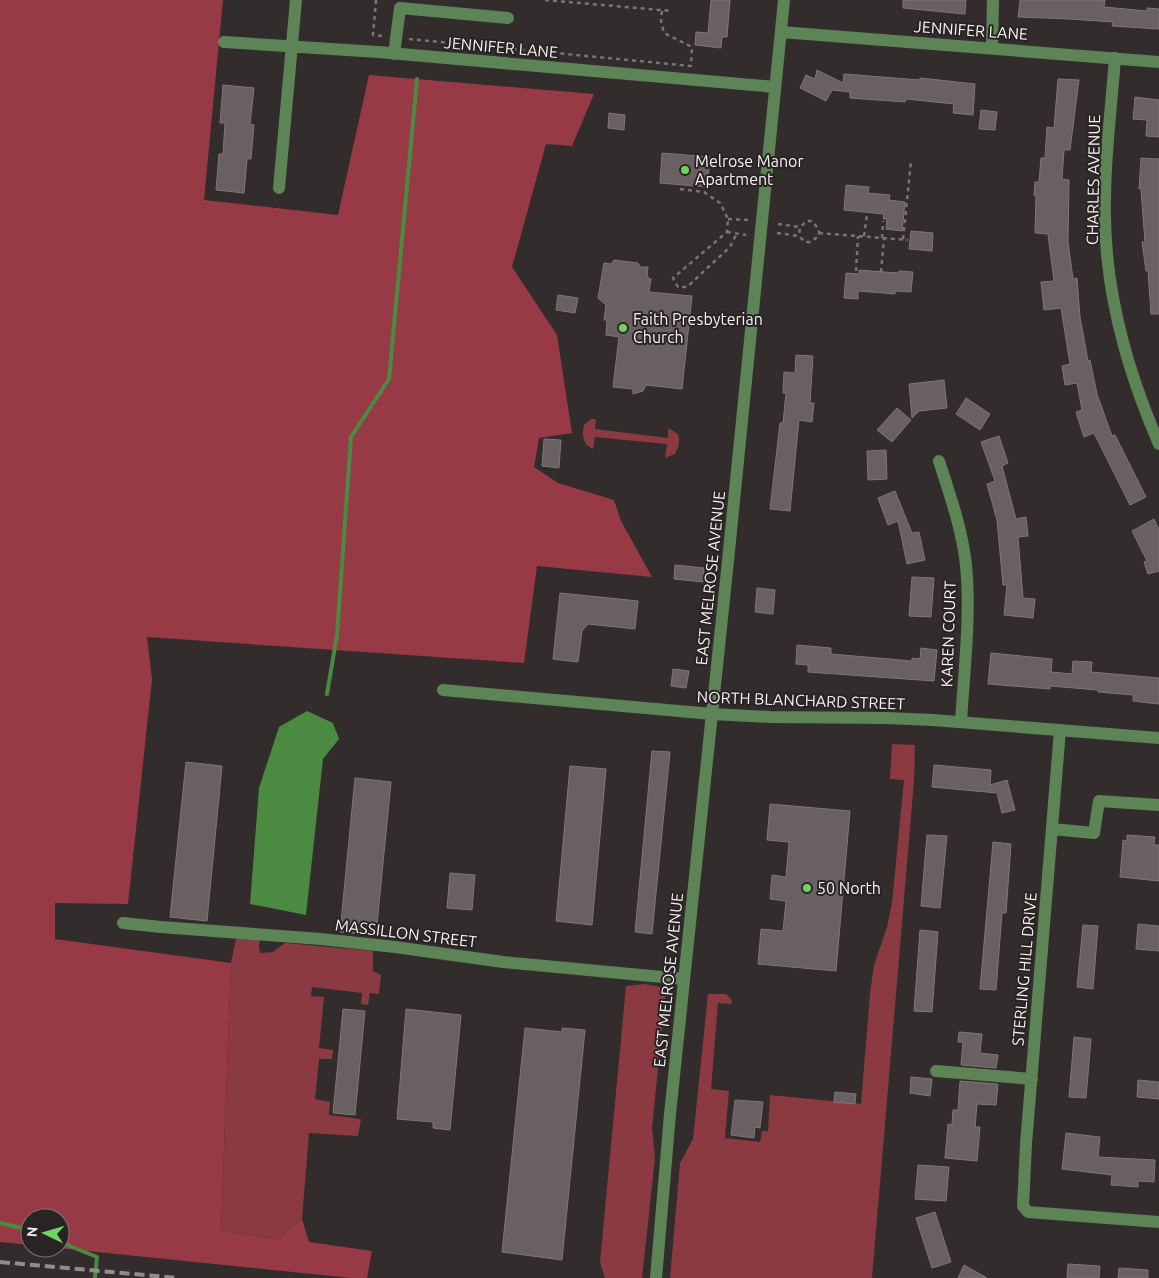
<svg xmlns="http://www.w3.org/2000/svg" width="1159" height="1278" viewBox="0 0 1159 1278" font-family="Ubuntu,sans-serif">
	<rect width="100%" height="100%" fill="#332c2c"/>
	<path fill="#8b3a42" d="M591 419H596L595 429 668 438V428L678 434C680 442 679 446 675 454L665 458 667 444 595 437 593 449C582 444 582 435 584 425Z
		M892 744 915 745 914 781 872 1278H670L680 1163 693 1139 708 994H726L732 1000 731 1004 718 1003 711 1089 729 1091 725 1138 760 1142 762 1131H768L770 1095 861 1104 870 994 874 965 887 927 892 903 904 780 890 779Z
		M236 939 260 940 259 945 260 953 273 952 285 943 373 951V971L381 975 379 994 370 993 368 1005 361 1004 362 993 312 987 311 996 324 997 319 1048 333 1050 332 1059H319L315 1099 330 1102 329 1115 361 1119 358 1136 309 1133 302 1219 278 1239 221 1231 231 963Z
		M645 984 666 988 652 1128 655 1158 642 1278H605L600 1262 626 986Z"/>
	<path fill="#973a45" d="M0 0H223L204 200 338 215 369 75 594 94 572 146 546 144 512 267 557 335 572 433 539 438 534 467 558 483 614 500 621 521 652 577 537 566 524 663 147 637 152 679 128 904 55 903V939L231 963 221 1231 278 1239 302 1219 309 1242 372 1251 367 1278H351L58 1248H60V1218H30V1245L0 1242Z"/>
	<path fill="#4a8a41" d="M307 711 333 723 339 739 323 759 306 915 250 904 259 788 279 727Z"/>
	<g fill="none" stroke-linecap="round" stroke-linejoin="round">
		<path stroke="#4a8a41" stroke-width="4" d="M327 694 337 635 351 437 389 379 417 79
			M0 1223 30 1230
			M60 1242 97 1257 95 1278"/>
	</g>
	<path fill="#696161" stroke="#7f7777" d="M711 0H730L727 37H722L721 48 695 45 696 32 708 33Z
		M903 0H966L965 14 903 8Z
		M1020 0H1105L1104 7 1147 11V8L1159 9V29L1112 26 1113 22 1070 19 1018 17Z
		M817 70 843 83 844 74 920 80V78L975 84 973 115 953 113 954 104 906 99 905 102 850 98V92L832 90 826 101 800 88 806 75 815 79Z
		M1058 79 1079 80 1070 150H1064L1062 179 1069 180 1068 242 1073 279 1077 278 1080 317 1088 361 1090 360 1097 394 1112 436 1115 435 1146 497 1130 505 1094 433 1084 437 1076 412 1082 410 1077 383 1065 385 1062 366 1070 364 1061 308 1044 310 1041 282 1054 281 1048 234 1035 233 1036 195H1034L1035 182H1039L1041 158H1045L1047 127 1054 128Z
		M223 85 254 88 250 124 254 125 251 159H247L244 193 216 190 219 154H223L225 123H220Z
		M1135 97 1159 100V137L1146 136 1147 120 1133 119Z
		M981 110 997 112 995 130 979 129Z
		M609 113 625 115 624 130 608 128Z
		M662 153 710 157 707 187 660 183Z
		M1141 158 1159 159V314H1151L1148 271H1146L1142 242H1145L1141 189H1139Z
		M846 185 869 187 868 193 890 195 889 200 905 202 902 231 886 229 887 219H883L884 214 844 210Z
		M911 231 933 233 932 251 909 249Z
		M614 260 638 263 640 267H648L647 277 651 279 649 292 692 296 682 389 646 385 643 391 633 394V389L613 387 619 337 606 335 607 320H604L606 305 598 298 604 263 611 264Z
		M859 270 898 273 899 271 913 272 911 292 895 291V294L858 291V299L844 298 846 273 859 274Z
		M558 295 578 298 575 313 556 310Z
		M796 355 813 356 810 403H814L812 422 799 420 790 511 770 509 780 423H783L786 393H783L784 372 795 373Z
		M944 380 947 408 919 411 912 418 909 384Z
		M966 398 990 414 980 430 956 414Z
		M897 408 911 420 892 442 877 430Z
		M999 436 1008 463 1002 466 1016 519 1026 517 1028 536 1018 537 1023 598 1035 599 1033 618 1004 615 1007 585H1003L997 520 987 484 995 481 981 442Z
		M544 439 561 440 559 468 542 466Z
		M886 450 887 479 868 480 867 451Z
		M895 491 912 533 919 532 925 560 907 564 898 521 888 525 878 498Z
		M1154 519 1159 530V571L1148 574 1144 562 1147 561 1132 531Z
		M675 565 704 568 703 582 674 579Z
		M912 577 934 578 931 617 909 616Z
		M757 588 775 590 773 614 755 612Z
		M560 593 638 601 635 629 588 624 582 631 578 662 553 659Z
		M797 645 831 648V654L912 661V658L920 659 921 648 937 650 934 681 808 672V665L796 664Z
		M991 653 1052 659 1051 672 1072 674 1073 661 1092 662 1091 672 1159 678V704L1133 701V695L1098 692V690L1050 686V689L988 684Z
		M673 669 689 671 686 688 671 686Z
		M652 751 670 752 652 934 635 932Z
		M186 762 222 766 207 921 170 917Z
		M934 765 991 770 990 785 1007 780 1015 810 1002 813 997 793 932 787Z
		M570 766 606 769 592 925 556 921Z
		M355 778 391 782 376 935 340 932Z
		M770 804 850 811 836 971 758 964 761 929 783 931 786 901 770 899 772 875 786 877 789 842 767 840Z
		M927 835 947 836 940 908 921 906Z
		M1127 835 1155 837 1154 845H1159V881L1120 877 1123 840 1127 841Z
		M993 842 1011 844 1006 913H1002L996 990 980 989Z
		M450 873 475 875 472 910 447 908Z
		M1138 924 1159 926V951L1136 949Z
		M1083 925 1098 926 1093 989 1077 987Z
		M920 930 938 932 932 1012 914 1011Z
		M343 1009 365 1011 355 1115 333 1113Z
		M406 1009 461 1015 450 1130 433 1128V1122L397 1119Z
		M525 1028 562 1032V1028L585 1030 562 1260 502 1252Z
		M959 1032 982 1034 980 1053 998 1055 996 1068 961 1065 963 1042H958Z
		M1074 1037 1091 1039 1086 1098 1069 1097Z
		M911 1077 932 1079 930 1096 910 1093Z
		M1138 1080 1159 1082V1099L1137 1097Z
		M960 1081 998 1084 996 1105 977 1104 975 1127H980L977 1161 945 1158 948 1124 952 1125 953 1110H958Z
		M835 1092 856 1094 855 1104 834 1102Z
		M735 1100 763 1102 760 1128 755 1127 754 1138 731 1135Z
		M1066 1133 1100 1137 1098 1157 1155 1160 1154 1182 1138 1181V1187L1111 1185 1112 1175 1062 1169Z
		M918 1165 949 1167 946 1201 915 1199Z
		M935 1212 951 1262 932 1268 916 1218Z
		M1068 1264 1100 1266 1099 1278H1067Z
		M964 1265 987 1278H958Z
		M1119 1268 1148 1270V1278H1118Z"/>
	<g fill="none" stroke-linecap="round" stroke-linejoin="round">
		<path stroke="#7a7474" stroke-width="2.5" stroke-dasharray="4 4" stroke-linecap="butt" d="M376 0 373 35 383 36
			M545 0 672 11
			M409 39 691 66 692 47 664 33 661 21 662 11
			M680 189 704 192 720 203 728 219 727 232 673 278 678 287H687L730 247 737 233
			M728 219 748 220
			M778 224 800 227
			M727 232 746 235
			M777 233 799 236 805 242H810L819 236V230L812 221H807L800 227 799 236
			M819 233 908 240
			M864 236 867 215
			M882 238 883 221
			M903 239 911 161
			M856 271 858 236
			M881 272 884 238"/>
		<path stroke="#5c8456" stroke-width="12" d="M781 32 1159 62
			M224 42 378 52 775 87
			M992 48 993 0
			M394 54 400 8 508 18
			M1115 58C1111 111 1104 164 1105 217 1106 295 1128 373 1159 444
			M279 188 296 0
			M939 461C950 495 962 529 966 565 971 617 964 670 961 722
			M443 690 712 714 770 717 886 718 933 720 1159 738
			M1060 730 1026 1144 1023 1206 1028 1212 1159 1222
			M1052 829 1094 833 1099 801 1159 805
			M123 923 161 927 321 939 395 947 503 962 684 979
			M936 1071 1032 1079
			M656 1278 670 1114 728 561 784 0"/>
		<path stroke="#928c8c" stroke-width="4" stroke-dasharray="10 5" stroke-linecap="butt" d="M0 1262 178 1278"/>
	</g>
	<g fill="#6fd360" stroke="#292323" stroke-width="2">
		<circle cx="685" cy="170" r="5"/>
		<circle cx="623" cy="328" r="5"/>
		<circle cx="807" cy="888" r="5"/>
	</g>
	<g text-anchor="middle" stroke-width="4" stroke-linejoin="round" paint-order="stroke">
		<g font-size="16" fill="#f7f2f2" stroke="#292323">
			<text transform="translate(971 30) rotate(4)" y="6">JENNIFER LANE</text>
			<text transform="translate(501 47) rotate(5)" y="6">JENNIFER LANE</text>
			<text transform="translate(1093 180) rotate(-89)" y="6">CHARLES AVENUE</text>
			<text transform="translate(710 578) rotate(-84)" y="6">EAST MELROSE AVENUE</text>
			<text transform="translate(948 634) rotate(-88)" y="6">KAREN COURT</text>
			<text transform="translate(801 700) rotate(2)" y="6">NORTH BLANCHARD STREET</text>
			<text transform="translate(406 933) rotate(7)" y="6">MASSILLON STREET</text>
			<text transform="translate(1024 969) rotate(-85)" y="6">STERLING HILL DRIVE</text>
			<text transform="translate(668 980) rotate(-84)" y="6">EAST MELROSE AVENUE</text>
		</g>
		<g font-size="16" fill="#f7f2f2" stroke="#292323" text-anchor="start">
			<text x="695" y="167">Melrose Manor<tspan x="695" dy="18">Apartment</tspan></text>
			<text x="633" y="325">Faith Presbyterian<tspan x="633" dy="18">Church</tspan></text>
			<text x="817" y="894">50 North</text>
		</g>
	</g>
	<g transform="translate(45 1233) rotate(275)"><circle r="24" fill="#292323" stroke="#7b7676"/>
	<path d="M0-4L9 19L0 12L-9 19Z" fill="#6fd360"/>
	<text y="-8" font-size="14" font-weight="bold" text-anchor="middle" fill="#f7f2f2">N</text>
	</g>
</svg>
